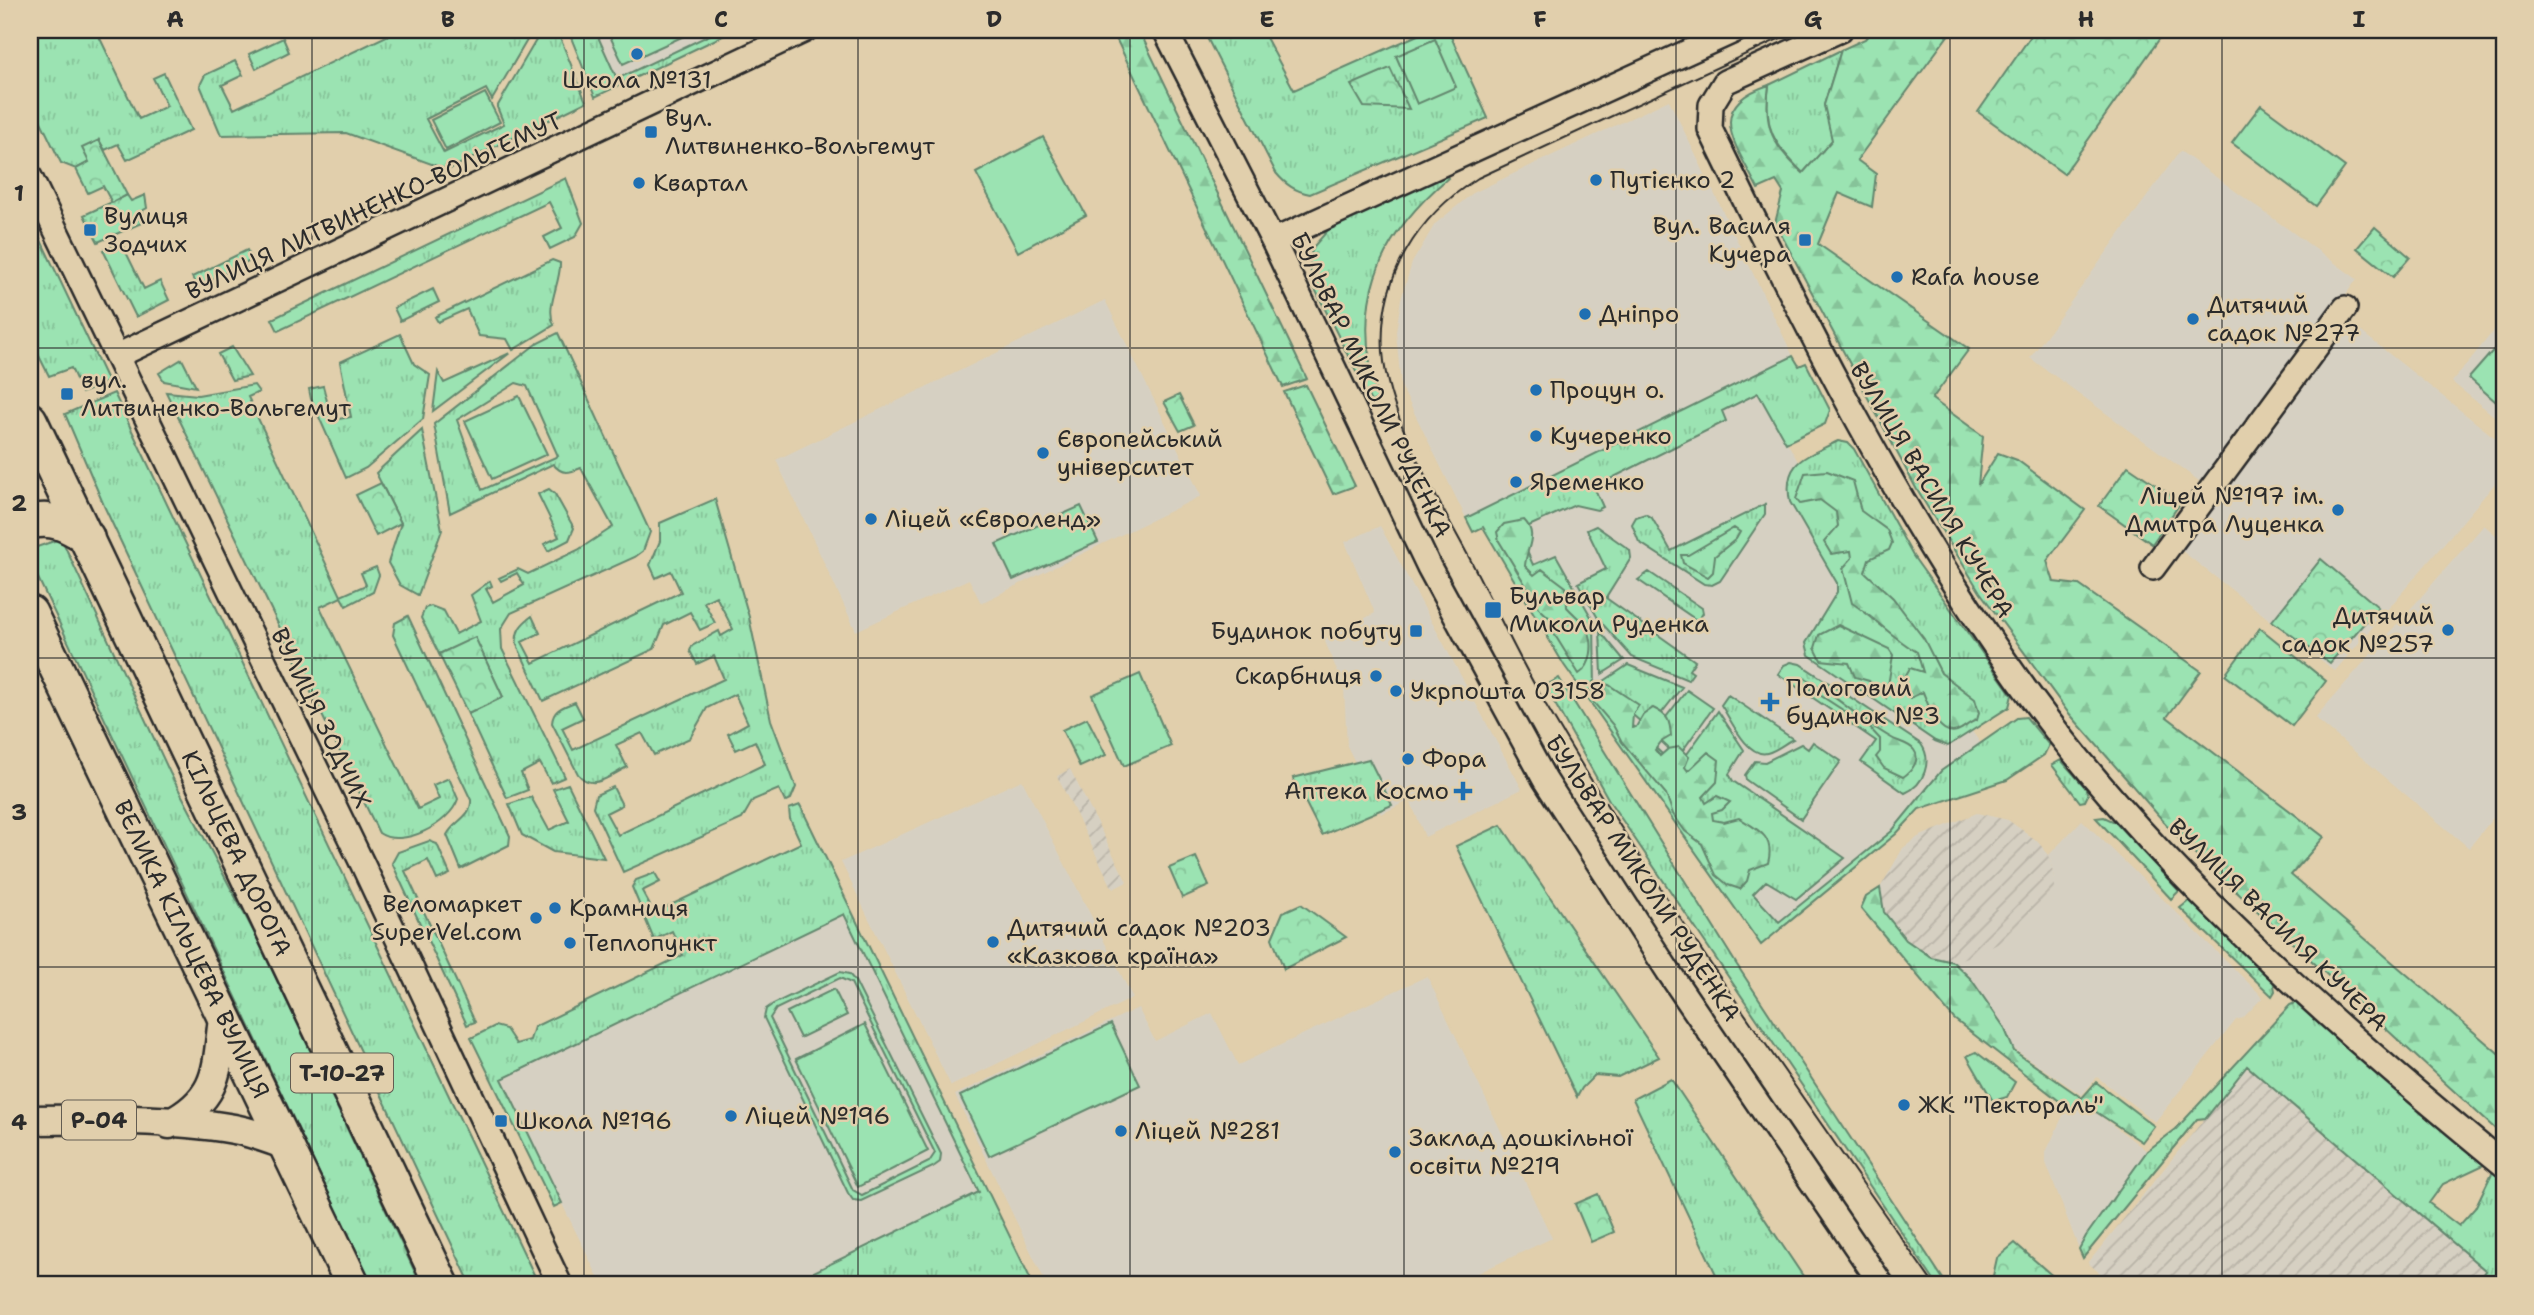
<svg xmlns="http://www.w3.org/2000/svg" width="2534" height="1315" viewBox="0 0 2534 1315" font-family="'Shantell Sans',sans-serif">
	<defs>
		<pattern id="industrial-furrows" width="10" height="10" patternUnits="userSpaceOnUse" patternTransform="scale(1.75)"><rect width="10" height="10" fill="#d6d0c2"/><path d="M-1 1l2-2M0 10L10 0M9 11l2-2" fill="none" stroke="#b8b3a7"/></pattern>
		<pattern id="grass-tufts" width="24" height="20" patternUnits="userSpaceOnUse" patternTransform="scale(1.75)"><rect width="24" height="20" fill="#9be3b2"/><path d="M3 7l-1-3M5 7V3M7 7l1-3M15 17l-1-3M17 17v-4M19 17l1-3" fill="none" stroke="#86c399"/></pattern>
		<pattern id="forest-firs" width="22" height="20" patternUnits="userSpaceOnUse" patternTransform="scale(1.75)"><rect width="22" height="20" fill="#9be3b2"/><path d="M5 1l3.5 6h-7zM16 11l3.5 6h-7z" fill="#86c399"/></pattern>
		<pattern id="park-crowns" width="20" height="18" patternUnits="userSpaceOnUse" patternTransform="scale(1.75)"><rect width="20" height="18" fill="#9be3b2"/><path d="M2 6a3 3 0 1 1 6 0M12 15a3 3 0 1 1 6 0" fill="none" stroke="#86c399"/></pattern>
	</defs>
	<rect width="100%" height="100%" fill="#e1cfac"/>
	<filter id="ink" filterUnits="userSpaceOnUse"><feTurbulence type="fractalNoise" baseFrequency=".0143" numOctaves="2"/><feDisplacementMap in="SourceGraphic" scale="14" xChannelSelector="R" yChannelSelector="G"/><feConvolveMatrix kernelMatrix="1 2 1 2 8 2 1 2 1" color-interpolation-filters="sRGB"/></filter>
	<g filter="url(#ink)">
		<path fill="#d6d0c2" d="M595 30H720L617 79Z
			M1669 100 1793 356 1466 518 1401 386 1396 332 1401 299 1412 263 1435 224 1473 193Z
			M2180 151 2357 279 2206 486 2030 358Z
			M1105 300 1201 496 981 603 969 579 856 631 776 460Z
			M2344 318 2504 445V473L2335 671 2177 547Z
			M2504 318V424L2452 382Z
			M1759 392 1869 588 2007 780 1919 809 1896 834 1761 945 1564 665 1483 527Z
			M2484 525 2504 542V804L2469 848 2315 718Z
			M1380 526 1522 789 1425 837 1410 800 1381 814 1347 746 1344 688 1324 639 1375 613 1345 542Z
			M1022 780 1133 998 951 1086 841 862Z
			M2082 820 2263 997 2243 1018 2236 1020 2155 1122 2097 1077 2082 1095 2015 1050 1931 957 1953 962 2055 882 2049 855Z
			M844 914 979 1192 787 1285H602L501 1080Z
			M1427 976 1552 1238 1453 1285H1047L955 1095 1138 1008 1155 1041 1212 1013 1238 1065Z
			M2067 1107 2090 1108 2147 1151 2079 1249 2046 1163V1152Z"/>
		<path fill="url(#industrial-furrows)" d="M1070 769 1127 882 1113 889 1057 776Z
			M1977 813 2008 820 2036 840 2049 855 2055 882 2050 904 2027 928 1986 950 1953 962 1931 957 1906 940 1884 912 1880 888 1903 848 1918 837Z
			M2247 1066 2487 1271 2475 1285H2114L2088 1263Z"/>
		<path fill="url(#grass-tufts)" stroke="#63876e" stroke-width="2" fill-rule="evenodd" d="M30 30H96L139 119 167 106 153 78 164 73 191 130 127 160 118 144 105 150 99 140 90 162 76 169 61 163 30 99Z
			M399 30H533L492 100 486 89 426 119 444 153 504 124 497 107 542 30H557L586 102 448 170 346 133 221 135 200 85 205 75 235 61 243 75 222 85 234 109Z
			M568 30H595L617 79 720 30H735L595 97Z
			M1203 30H1262L1294 90 1429 30H1448L1488 118 1310 194C1295 191 1286 185 1276 173Z
			M283 38 289 52 256 69 249 54Z
			M1841 50 1824 105 1833 140 1803 173C1773 142 1763 129 1769 85Z
			M1446 174 1448 178C1374 241 1351 305 1378 399L1371 402 1313 285 1309 259 1314 246 1329 229Z
			M566 178 583 223 575 237 550 249 544 237 562 228 549 202 278 331 272 319Z
			M127 195 131 201 145 195 147 208 142 211 146 221 98 242 84 215Z
			M30 217 108 382 82 393 71 368 49 376 30 338Z
			M121 242 144 289 160 281 169 300 136 317 103 250Z
			M247 250 252 260 197 287 192 277Z
			M552 260 560 263C561 283 545 306 554 325L513 350 507 339 479 336 467 309 438 322 435 317Z
			M433 289 439 302 400 321 394 308Z
			M558 333 650 532 643 551 635 557 511 613 501 629 502 649 565 777 551 783 540 763 521 773 528 790 507 798 468 714 503 697 475 638 439 654 421 618 425 608 431 606 444 611 456 634 481 621 471 595 490 581 492 586 486 589 493 602 524 585 517 573 501 581 499 578 518 569 528 574 578 550 613 527 581 468C569 473 562 475 553 464L450 513 434 424 536 344ZM516 383 527 386 558 456 482 490 457 420Z
			M400 334 414 364 430 375 423 419 366 468 346 478 311 399 309 389 323 386 332 420 351 417 340 362Z
			M232 347 250 376 232 380 218 354Z
			M510 353 433 411 438 372 444 383Z
			M1793 356 1799 366 1806 363 1830 410 1825 424 1786 443 1758 393 1722 411 1726 421 1594 487 1603 507 1597 510 1575 505 1518 531 1533 565 1556 555 1594 622 1595 691 1677 768 1718 711 1744 750 1729 774 1733 781 1845 858 1796 899 1766 881 1753 894 1779 922 1892 831 1941 771 2017 718 2026 717 2049 745 2044 755 2007 780 1919 809 1896 834 1761 945 1564 665 1483 527 1473 532 1466 518Z
			M182 359 196 387 164 381 159 373Z
			M254 385 259 392 248 397 341 596 366 585 361 573 376 567 379 575 373 592 346 606 341 597 320 607 418 809 439 799 433 785 449 778 458 799C450 824 402 849 379 833L166 392 198 395Z
			M114 393 539 1285H471L105 508 65 414Z
			M422 430 442 530 418 595 400 585 388 563 401 523 376 473Z
			M1838 441 1848 443 1854 449 1913 556 2012 695 2009 707 1948 746 1935 741 1809 655 1806 643 1837 592V583L1790 502C1782 460 1807 457 1838 441Z
			M549 489 555 494 574 528 569 540 548 551 544 544 559 537 538 494Z
			M715 499 749 617 771 720 796 787 791 799 785 802 779 789 753 800 742 819 623 872 593 807 596 795 613 787 622 805 606 813 618 835 765 764 755 741 736 750 728 734 748 723 735 694 707 708 690 738 654 755 642 733 616 745 627 767C610 776 592 792 578 774L552 723C553 709 563 707 575 702L583 718 562 728 573 750 724 679 714 656 697 664 690 651 692 646 719 631 721 636 733 629 716 596 704 602 715 623 700 630 690 612 664 625 654 649 543 701 517 645C515 631 521 624 532 616L540 633 522 642 533 663 681 592 671 571 656 578 650 565 660 541V523Z
			M1765 504V514L1720 581 1712 585 1704 584 1639 542 1632 524 1636 517 1645 514 1652 518 1671 551Z
			M1596 526 1630 550 1631 558 1606 598 1695 661 1689 670 1693 673 1688 680 1632 657 1599 620 1578 583 1606 569 1587 530Z
			M57 540 63 542 170 773 257 938 421 1285H372L30 561 31 549Z
			M1649 572 1702 608 1703 613 1698 621 1638 580Z
			M408 616 510 836 509 845 461 869 447 835C454 821 472 817 471 800L393 635 395 623Z
			M1600 631 1624 660 1602 674Z
			M1791 662 1800 664 1921 744C1933 761 1924 785 1905 793L1861 762 1876 741 1778 674 1784 665Z
			M1628 665 1682 687 1649 729 1603 689 1604 681Z
			M1559 678 1737 965 1947 1285H1937L1610 802 1545 686Z
			M1687 690 1713 708 1678 757 1653 734Z
			M1728 695 1793 739C1785 743 1776 751 1767 753 1747 758 1730 718 1721 705Z
			M1813 742 1841 761 1801 819 1746 780 1745 775 1755 761 1765 762 1801 744 1808 749Z
			M1369 759 1392 805 1322 835 1293 778Z
			M2061 760 2085 787 2088 795 2085 801 2080 802 2052 765Z
			M568 784 604 858 553 852 522 835 509 804 531 797 549 830 569 821 553 789Z
			M800 805 1032 1282 1031 1285H845L843 1282 837 1285H787L979 1192 844 914 502 1079 562 1203 554 1207 471 1038 495 1026 506 1029 516 1044 530 1040 534 1027 683 955 672 931 654 940 632 887 636 880 655 873 660 882 642 891 654 913 801 843 790 819 789 809Z
			M2104 817 2115 822 2179 891 2171 899 2096 818Z
			M1501 825 1659 1057 1618 1077 1595 1075 1582 1088 1577 1097 1456 846Z
			M429 841 437 844 450 874 437 880 428 860 405 871 475 1022 467 1025 392 863 398 852Z
			M2190 900 2273 979 2275 991 2272 996 2180 908Z
			M2297 1002 2304 1005 2488 1163 2443 1184 2429 1203 2459 1226 2475 1208 2494 1169 2504 1178V1285H2475L2486 1271 2247 1066 2206 1118 2197 1119 2083 1258 2079 1249 2086 1236 2147 1151 2176 1129 2290 1005Z
			M1671 1079 1809 1285H1721L1633 1099Z"/>
		<path fill="url(#forest-firs)" stroke="#63876e" stroke-width="2" d="M1112 30H1139L1307 379 1283 387Z
			M1873 30H1952L1857 160 1876 174 1872 207 1839 193 1818 244 1969 349 1932 399 1983 436 1978 485 1998 453 2017 460 2085 510 2047 561 2054 582 2079 585 2201 671 2167 717 2324 837 2291 875 2504 1058V1137L2179 839 2067 711 1980 592 1917 490 1775 223 1783 192 1776 181 1758 189C1736 145 1703 106 1769 85 1763 127 1772 145 1803 173L1832 140 1824 105 1841 50 1865 39Z
			M1306 385 1355 486 1333 494 1284 392Z
			M1827 471 1853 481 1861 511 1887 530 1892 543 1889 550 1869 559 1865 572 1893 598 1924 639 1941 673 1975 699 1979 713 1977 720C1969 722 1965 728 1957 731 1938 737 1928 704 1923 692L1910 698 1905 693 1903 680 1910 668 1923 672 1917 652C1893 638 1876 619 1852 603L1843 568 1852 558 1851 551 1831 554 1824 542 1838 526 1836 512 1820 500 1800 504 1796 499 1805 473Z
			M1524 520C1539 535 1526 548 1525 566L1534 575 1542 569 1566 587 1567 607C1573 614 1583 621 1587 628 1595 643 1592 666 1579 674L1553 632 1554 622 1540 609 1499 541 1497 532 1504 524Z
			M1734 528 1740 532 1736 539 1715 556 1713 572 1708 577 1683 563 1681 555H1688Z
			M1838 625 1889 649 1893 655 1886 698 1869 681 1855 677 1849 663 1821 660 1815 648 1819 635Z
			M1805 678C1836 695 1860 720 1890 737 1897 742 1909 743 1914 750 1921 759 1912 771 1903 777L1884 768 1876 757 1880 752V739L1869 727 1803 684Z
			M1593 682 1609 685 1639 705 1633 714 1632 728 1636 727 1643 715 1653 708C1668 715 1670 720 1671 736L1661 742 1655 750 1660 756 1668 749 1679 747 1689 757 1685 767 1688 771 1708 752 1719 760 1717 782 1703 797 1706 803 1717 796 1730 802 1722 810 1712 813 1713 820 1724 822 1739 818C1759 830 1775 837 1768 863L1750 870 1747 881 1740 889 1728 885 1716 875 1702 844 1685 831 1673 814 1666 794 1622 742 1613 725 1594 703 1589 693Z
			M1880 888 1884 912 1906 940 1931 957 1953 962 1971 979 2004 1027 2014 1051 2082 1098 2096 1082 2154 1126 2142 1142 2090 1108 2067 1107 1954 1019 1861 908 1866 897Z"/>
		<path fill="url(#park-crowns)" stroke="#63876e" stroke-width="2" d="M2035 30 2165 31 2064 174 1978 112Z
			M1390 68 1409 109 1364 107 1351 85Z
			M99 140 127 195 112 203 103 186 88 193 76 169 89 162 82 148Z
			M2375 227 2410 257 2393 277 2357 248Z
			M1179 395 1194 425 1180 431 1164 402Z
			M2128 466 2181 502 2152 544 2099 506Z
			M381 483 401 523 376 536 356 495Z
			M2321 559 2378 607 2330 663 2272 621Z
			M2260 628 2326 681 2292 726 2225 675Z
			M475 637 503 697 468 714 439 654Z
			M1087 718 1106 755 1080 767 1062 730Z
			M1196 857 1209 886 1182 898 1169 868Z
			M1301 904 1346 937 1284 969 1272 938 1283 912Z
			M1598 1194 1614 1232 1591 1242 1575 1204Z
			M2015 1243 2056 1279 2049 1285H1991L1997 1258Z"/>
		<path fill="#9be3b2" stroke="#63876e" stroke-width="2" fill-rule="evenodd" d="M607 30H697L623 64Z
			M1435 39 1456 87 1417 104 1396 56Z
			M485 93 500 122 446 150 431 120Z
			M2261 105 2345 167 2316 206 2232 143Z
			M1043 137 1086 215 1018 252 976 173Z
			M2504 338V409L2469 378Z
			M519 396 547 454 492 479 465 421Z
			M1081 506 1098 542 1013 580 996 544Z
			M1140 674 1171 746 1124 766 1092 695Z
			M840 972 849 974 855 981 941 1154 940 1162 933 1167 861 1201 853 1200 848 1193 764 1018 766 1009 773 1004ZM840 978 851 983 935 1153 929 1162 862 1195 853 1190 770 1018 776 1009Z
			M834 989 847 1015 800 1038 787 1012Z
			M865 1024 928 1151 858 1187 796 1059Z
			M1111 1024 1140 1085 989 1156 960 1096Z
			M1976 1052 2015 1082 2007 1097 1993 1101 1967 1056Z"/>
		<g fill="none" stroke-linecap="round" stroke-linejoin="round">
			<defs>
				<path id="minor" d="M1165 30 1273 241 1429 567 1545 780 1668 971 1882 1285
					M1840 30 1725 82 1711 105 1710 129C1806 326 1902 522 2033 700 2159 871 2340 1031 2504 1165
					M30 177 362 863 560 1285
					M1273 241 1736 30
					M117 356 805 30
					M2153 568 2345 308"/>
				<path id="major" d="M30 1120C93 1119 172 1118 234 1129 251 1132 269 1139 286 1145
					M169 1124C223 1096 216 1065 224 1011"/>
				<g id="highway">
					<path id="s1" d="M30 420 442 1285"/>
					<path d="M30 522C53 516 68 525 87 537"/>
					<path id="s2" d="M30 613 353 1285"/>
				</g>
			</defs>
			<use href="#minor" stroke="#2b2b2b" stroke-width="28"/>
			<use href="#major" stroke="#2b2b2b" stroke-width="33"/>
			<use href="#highway" stroke="#2b2b2b" stroke-width="38"/>
			<use href="#minor" stroke="#e1cfac" stroke-width="23"/>
			<use href="#major" stroke="#e1cfac" stroke-width="28"/>
			<use href="#highway" stroke="#e1cfac" stroke-width="33"/>
			<path stroke="#2b2b2b" stroke-width="2" d="M1798 30 1478 178C1417 216 1378 278 1383 352 1388 420 1439 500 1471 561 1496 609 1519 659 1546 705 1664 906 1801 1094 1934 1285"/>
		</g>
	</g>
	<path fill="none" stroke="#2b2b2b" stroke-width="2" stroke-opacity="0.55" d="M312 30V1285M584 30V1285M858 30V1285M1130 30V1285M1404 30V1285M1676 30V1285M1950 30V1285M2222 30V1285M30 348H2504M30 658H2504M30 967H2504"/>
	<g fill="#1f6fb2" stroke="#e1cfac" stroke-width="2.5">
		<circle cx="637" cy="54" r="7"/>
		<rect x="644" y="125" width="14" height="14" rx="3.5"/>
		<circle cx="1596" cy="180" r="7"/>
		<circle cx="639" cy="183" r="7"/>
		<rect x="83" y="223" width="14" height="14" rx="3.5"/>
		<rect x="1798" y="233" width="14" height="14" rx="3.5"/>
		<circle cx="1897" cy="277" r="7"/>
		<circle cx="1585" cy="314" r="7"/>
		<circle cx="2193" cy="319" r="7"/>
		<circle cx="1536" cy="390" r="7"/>
		<rect x="60" y="387" width="14" height="14" rx="3.5"/>
		<circle cx="1536" cy="436" r="7"/>
		<circle cx="1043" cy="453" r="7"/>
		<circle cx="1516" cy="482" r="7"/>
		<circle cx="2338" cy="510" r="7"/>
		<circle cx="871" cy="519" r="7"/>
		<rect x="1484" y="601" width="18" height="18" rx="3.5"/>
		<circle cx="2448" cy="630" r="7"/>
		<rect x="1409" y="624" width="14" height="14" rx="3.5"/>
		<circle cx="1376" cy="676" r="7"/>
		<circle cx="1396" cy="691" r="7"/>
		<path d="M1766.5 691.5h7v7h7v7h-7v7h-7v-7h-7v-7h7z"/>
		<circle cx="1408" cy="759" r="7"/>
		<path d="M1459.5 780.5h7v7h7v7h-7v7h-7v-7h-7v-7h7z"/>
		<circle cx="555" cy="908" r="7"/>
		<circle cx="536" cy="918" r="7"/>
		<circle cx="993" cy="942" r="7"/>
		<circle cx="570" cy="943" r="7"/>
		<circle cx="1904" cy="1105" r="7"/>
		<circle cx="731" cy="1116" r="7"/>
		<rect x="494" y="1114" width="14" height="14" rx="3.5"/>
		<circle cx="1121" cy="1131" r="7"/>
		<circle cx="1395" cy="1152" r="7"/>
	</g>
	<g text-anchor="middle" stroke-width="5" stroke-linejoin="round" paint-order="stroke">
		<g fill="#e1cfac" stroke="#625c52" stroke-width="2">
			<rect x="291" y="1053.5" width="102" height="39" rx="5"/>
			<rect x="62" y="1100.5" width="74" height="39" rx="5"/>
		</g>
		<g font-size="23" font-weight="bold" fill="#2b2b2b">
			<text x="342" y="1081">Т-10-27</text>
			<text x="99" y="1128">Р-04</text>
		</g>
		<g font-size="24" fill="#2b2b2b" stroke="#e1cfac" text-anchor="start">
			<text x="637" y="88" text-anchor="middle">Школа №131</text>
			<text x="665" y="126">Вул.<tspan x="665" dy="28">Литвиненко-Вольгемут</tspan></text>
			<text x="1610" y="188">Путієнко 2</text>
			<text x="653" y="191">Квартал</text>
			<text x="104" y="224">Вулиця<tspan x="104" dy="28">Зодчих</tspan></text>
			<text x="1791" y="234" text-anchor="end">Вул. Василя<tspan x="1791" dy="28">Кучера</tspan></text>
			<text x="1911" y="285">Rafa house</text>
			<text x="2207" y="313">Дитячий<tspan x="2207" dy="28">садок №277</tspan></text>
			<text x="1599" y="322">Дніпро</text>
			<text x="81" y="388">вул.<tspan x="81" dy="28">Литвиненко-Вольгемут</tspan></text>
			<text x="1550" y="398">Процун о.</text>
			<text x="1550" y="444">Кучеренко</text>
			<text x="1057" y="447">Європейський<tspan x="1057" dy="28">університет</tspan></text>
			<text x="1530" y="490">Яременко</text>
			<text x="2324" y="504" text-anchor="end">Ліцей №197 ім.<tspan x="2324" dy="28">Дмитра Луценка</tspan></text>
			<text x="885" y="527">Ліцей «Євроленд»</text>
			<text x="1509" y="604">Бульвар<tspan x="1509" dy="28">Миколи Руденка</tspan></text>
			<text x="2434" y="624" text-anchor="end">Дитячий<tspan x="2434" dy="28">садок №257</tspan></text>
			<text x="1402" y="639" text-anchor="end">Будинок побуту</text>
			<text x="1362" y="684" text-anchor="end">Скарбниця</text>
			<text x="1786" y="696">Пологовий<tspan x="1786" dy="28">будинок №3</tspan></text>
			<text x="1410" y="699">Укрпошта 03158</text>
			<text x="1422" y="767">Фора</text>
			<text x="1449" y="799" text-anchor="end">Аптека Космо</text>
			<text x="522" y="912" text-anchor="end">Веломаркет<tspan x="522" dy="28">SuperVel.com</tspan></text>
			<text x="569" y="916">Крамниця</text>
			<text x="1007" y="936">Дитячий садок №203<tspan x="1007" dy="28">«Казкова країна»</tspan></text>
			<text x="584" y="951">Теплопункт</text>
			<text x="1918" y="1113">ЖК "Пектораль"</text>
			<text x="745" y="1124">Ліцей №196</text>
			<text x="515" y="1129">Школа №196</text>
			<text x="1135" y="1139">Ліцей №281</text>
			<text x="1409" y="1146">Заклад дошкільної<tspan x="1409" dy="28">освіти №219</tspan></text>
		</g>
		<g font-size="24" fill="#2b2b2b" stroke="#e1cfac">
			<text transform="translate(374 206) rotate(-25)" y="8">ВУЛИЦЯ ЛИТВИНЕНКО-ВОЛЬГЕМУТ</text>
			<text transform="translate(1371 385) rotate(64)" y="8">БУЛЬВАР МИКОЛИ РУДЕНКА</text>
			<text transform="translate(1932 490) rotate(59)" y="8">ВУЛИЦЯ ВАСИЛЯ КУЧЕРА</text>
			<text transform="translate(321 718) rotate(64)" y="8">ВУЛИЦЯ ЗОДЧИХ</text>
			<text dy="8" stroke="none"><textPath href="#s1" startOffset="480">КІЛЬЦЕВА ДОРОГА</textPath></text>
			<text transform="translate(1643 878) rotate(57)" y="8">БУЛЬВАР МИКОЛИ РУДЕНКА</text>
			<text transform="translate(2278 925) rotate(44)" y="8">ВУЛИЦЯ ВАСИЛЯ КУЧЕРА</text>
			<text dy="8" stroke="none"><textPath href="#s2" startOffset="373">ВЕЛИКА КІЛЬЦЕВА ВУЛИЦЯ</textPath></text>
		</g>
	</g>
	<rect width="2534" height="1315" fill="none" stroke="#e1cfac" stroke-width="77"/>
	<rect x="38" y="38" width="2458" height="1238" fill="none" stroke="#2b2b2b" stroke-width="2.5"/>
	<g font-size="23" text-anchor="middle" font-weight="bold" fill="#2b2b2b">
		<text x="175" y="27">A</text>
		<text x="448" y="27">B</text>
		<text x="721" y="27">C</text>
		<text x="994" y="27">D</text>
		<text x="1267" y="27">E</text>
		<text x="1540" y="27">F</text>
		<text x="1813" y="27">G</text>
		<text x="2086" y="27">H</text>
		<text x="2359" y="27">I</text>
		<text x="19" y="201">1</text>
		<text x="19" y="511">2</text>
		<text x="19" y="820">3</text>
		<text x="19" y="1130">4</text>
	</g>
</svg>
